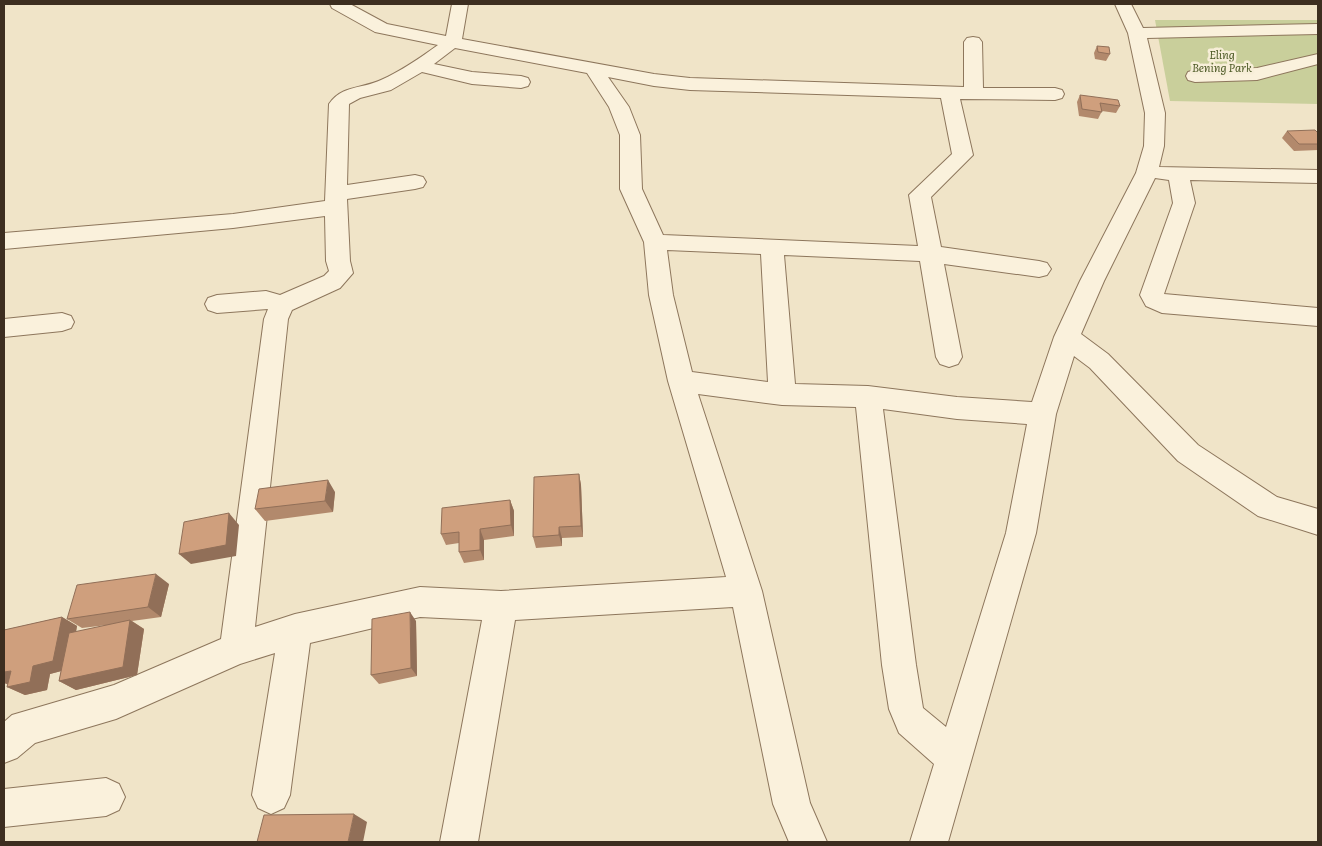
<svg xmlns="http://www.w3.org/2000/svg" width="1322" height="846" viewBox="0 0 1322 846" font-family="Literata,serif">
	<rect width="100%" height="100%" fill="#f0e4c8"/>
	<path fill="#c9cf9b" d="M1155 20H1318V104L1170 101Z"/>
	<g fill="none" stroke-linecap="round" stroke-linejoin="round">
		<defs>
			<path id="minor" d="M330 4H350L387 24 446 36 452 4H468L462 39 654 74 690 78 964 87V42L967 38 973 37 979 38 982 42 983 88H1055L1062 90 1064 94 1062 98 1055 100 960 99 973 155 931 197 941 247 1039 261 1047 263 1051 269 1047 275 1039 277 944 264 962 357 958 364 949 367 940 364 936 357 920 261 784 255 795 384 868 386 957 397 1032 402 1054 337 1080 281 1136 173 1144 146 1145 113 1128 33 1115 4H1131L1143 28 1318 24V34L1147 38 1165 113 1164 146 1159 167 1318 170V183L1190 180 1195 203 1164 294 1318 308V326L1162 313 1146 306 1140 295 1173 203 1169 180 1155 178 1104 281 1081 334 1108 354 1198 445 1277 497 1318 509V535L1258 516 1178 461 1090 368 1074 356 1056 414 1036 533 948 842H910L934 764 899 733 889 709 882 665 856 407 782 405 698 394 762 591 810 803 827 842H789L773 804 733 607 515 620 478 842H440L482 620 420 617 310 643 290 795 284 808 271 814 258 808 252 795 275 653 240 664 116 719 35 743 17 758 4 763V722L12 715 114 685 221 639 264 319 268 309 217 313 208 310 205 304 208 298 217 295 266 291 280 295 324 276 329 271 326 261 325 216 233 228 4 249V233L233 214 325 201 329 104C342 85 362 89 381 80 401 71 420 58 438 45L375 32 332 8ZM455 48 587 73 609 107 620 135V189L644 242 649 295 668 381 726 577 501 591 420 587 295 614 255 627 288 319 292 310 340 288 353 273 350 261 347 199 415 189 423 187 426 182 423 177 415 175 347 185 349 104 360 98 391 90 422 72 472 84 521 88 528 86 530 82 528 78 521 76 472 72 434 64ZM608 77 654 86 690 90 941 98 952 154 909 195 918 246 663 235 642 189 640 135 629 107ZM667 250 761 254 768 382 692 372 673 295ZM883 409 957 419 1027 424 1006 533 946 727 923 708 916 665Z
				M1318 54V64L1257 80 1195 82 1188 80 1186 76 1188 72 1195 70 1257 68Z
				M62 313 71 316 74 322 71 328 62 331 4 337V319Z
				M106 778 119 784 125 797 119 810 106 816 4 827V789Z"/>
		</defs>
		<use href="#minor" stroke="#8d765c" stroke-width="2"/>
		<use href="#minor" fill="#faf1dc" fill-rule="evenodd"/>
	</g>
	<path fill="#b2896c" d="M1097 46 1110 54 1106 61 1095 59 1094 53Z
		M1080 95 1120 106 1116 113 1102 111 1098 119 1079 116 1077 102Z
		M1287 131 1318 133V150L1294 151 1282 138Z
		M579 474 581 485 583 537 562 538V546L536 548 533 537Z
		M335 492 333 512 265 521 255 509Z
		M510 500 514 511V536L484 540V560L464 563 459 552V543L446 545 441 534Z
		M169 584 161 617 132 621 144 629 137 675 76 690 59 681 61 671 50 674 47 690 25 695 7 687 8 684 4 683V630L62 617 77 626 76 632 107 625 82 628 67 619Z
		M416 621 417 676 379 684 371 675Z"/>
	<path fill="#916f58" d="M579 474 581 485 583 537 581 526Z
		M328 480 335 492 333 512 325 501Z
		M510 500 514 511V536L511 525Z
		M229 513 239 525 236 556 191 564 179 554Z
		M559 527 562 538V546L559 535Z
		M480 529 484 540V560L480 550Z
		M156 574 169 584 161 617 148 607Z
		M410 612 416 621 417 676 411 668Z
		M62 617 77 626 69 669 50 674 47 690 25 695 7 687 33 666Z
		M130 620 144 629 137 675 76 690 59 681Z
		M11 671 28 679 7 684 4 683V672Z
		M354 814 367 822 363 842H348Z"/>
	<path fill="#cf9f7d" stroke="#916f58" d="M1097 46 1109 47 1110 54 1098 52Z
		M1080 95 1118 100 1120 106 1100 103 1102 112 1082 109Z
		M1315 130 1318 133V144H1299L1287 131Z
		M579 474 581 526 559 527V535L533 537 534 477Z
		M328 480 325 501 255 509 259 489Z
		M510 500 511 525 480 529V550L459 552V532L441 534 442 508Z
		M229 513 226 545 179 554 184 522Z
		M156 574 148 607 67 619 77 585Z
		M410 612 411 668 371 675 372 619Z
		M62 617 53 661 33 666 30 682 7 687 11 671 4 672V630Z
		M130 620 123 667 59 681 69 633Z
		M354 814 348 842H257L264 815Z"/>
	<g text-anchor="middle" stroke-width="5" stroke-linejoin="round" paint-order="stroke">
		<g font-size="11" font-style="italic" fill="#4d5a26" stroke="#f7eed8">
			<text x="1222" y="59">Eling<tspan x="1222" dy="13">Bening Park</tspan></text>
		</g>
	</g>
	<rect width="1322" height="846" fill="none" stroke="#3d2e20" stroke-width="10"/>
</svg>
